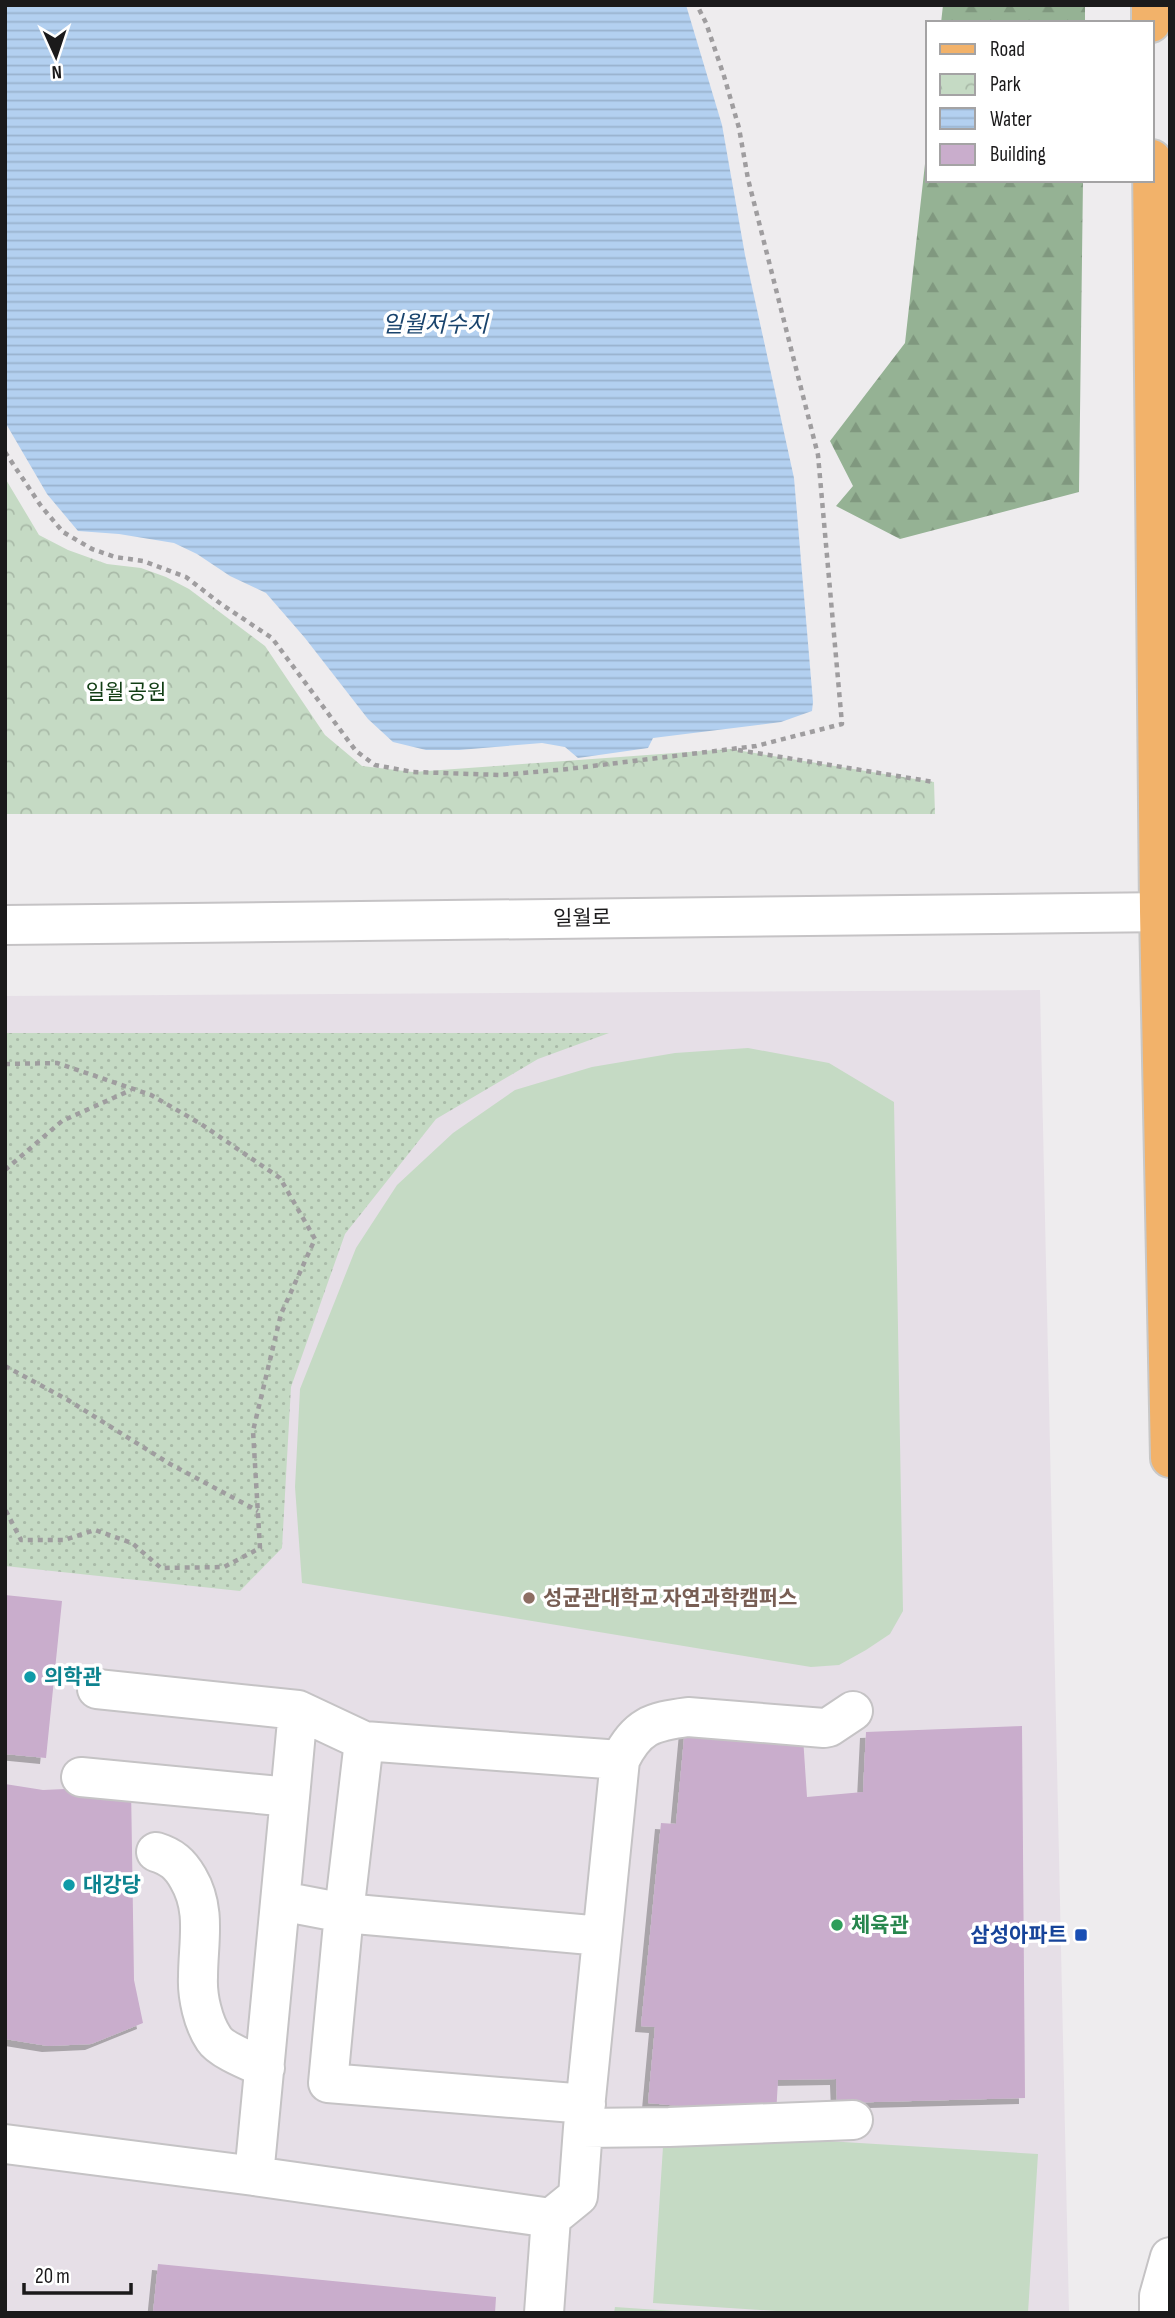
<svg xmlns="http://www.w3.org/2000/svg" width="1175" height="2318" viewBox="0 0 1175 2318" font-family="'Sofia Sans Condensed','Noto Sans KR',sans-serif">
	<defs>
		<pattern id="grass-dots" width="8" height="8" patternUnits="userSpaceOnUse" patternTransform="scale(1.75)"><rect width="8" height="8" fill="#c5dac4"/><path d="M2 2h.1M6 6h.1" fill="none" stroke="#a9baa8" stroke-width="1.8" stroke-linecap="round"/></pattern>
		<pattern id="forest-firs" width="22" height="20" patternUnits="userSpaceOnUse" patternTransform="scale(1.75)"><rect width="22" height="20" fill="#95b294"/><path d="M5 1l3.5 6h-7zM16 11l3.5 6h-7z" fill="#80987f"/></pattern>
		<pattern id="park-crowns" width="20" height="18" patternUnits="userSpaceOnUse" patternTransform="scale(1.75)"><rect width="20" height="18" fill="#c5dac4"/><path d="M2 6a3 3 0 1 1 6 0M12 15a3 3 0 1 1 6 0" fill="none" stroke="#a9baa8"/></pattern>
		<pattern id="water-rules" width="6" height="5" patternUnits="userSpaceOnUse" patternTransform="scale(1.75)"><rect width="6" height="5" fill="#b3d0f0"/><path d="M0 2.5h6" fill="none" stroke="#99b2cd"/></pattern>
		<filter id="shadow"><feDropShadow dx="-6" dy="6" stdDeviation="0" flood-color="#0004"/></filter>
	</defs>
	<rect width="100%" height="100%" fill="#eeecee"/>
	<path fill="#e6dfe7" d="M1040 990 1069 2313H5V996Z"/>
	<path fill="url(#grass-dots)" d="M5 1033H609L538 1059 436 1119 345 1234 291 1387 282 1548 240 1591 5 1566Z"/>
	<path fill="url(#forest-firs)" d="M943 5H1085V23H941Z
		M928 137V180H1083L1079 492 900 539 836 506 853 486 830 441 905 343Z"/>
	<path fill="url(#park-crowns)" d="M5 478 39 535 68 550 107 564 141 568 166 577 189 589 265 646 325 735 362 766 413 772 730 749 934 782 935 814H5Z"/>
	<path fill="#c5dac4" d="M748 1048 829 1063 894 1102 903 1611 890 1634 866 1650 839 1665 811 1667 302 1583 295 1487 300 1389 356 1248 397 1185 453 1133 515 1090 592 1067 675 1053Z
		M664 2131 1038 2154 1028 2313H807L653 2303Z
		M615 2307 703 2313H614Z"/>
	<path fill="url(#water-rules)" d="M5 5H686L722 125 745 255 794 478 813 702 812 711 781 722 653 738 648 748 578 758 565 747 542 743 459 750H426L393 742 368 719 305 638 266 593 230 576 197 554 174 543 119 534 78 531 47 494 5 422Z"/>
	<path fill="#c9adcc" filter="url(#shadow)" d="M5 1595 62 1601 46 1758 5 1754Z
		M1022 1726 1025 2098 837 2103 836 2079 778 2080 776 2115 648 2103 655 2027 641 2026 661 1823 676 1824 685 1728 803 1737 807 1797 863 1792 866 1732Z
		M5 1784 43 1790 131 1786 134 1980 143 2023 91 2044 48 2046 5 2039Z
		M158 2264 496 2297 495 2313H153Z"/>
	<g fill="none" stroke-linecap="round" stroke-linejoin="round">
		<defs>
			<path id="minor" d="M5 925 1170 912
				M97 1689 298 1710 290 1797
				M298 1710 364 1741 620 1760C637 1726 651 1722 688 1717L824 1728 829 1727 853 1711
				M364 1741 344 1913 328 2083 586 2104
				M81 1777 290 1797 254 2176
				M156 1852C172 1857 180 1864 188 1878 207 1910 198 1942 198 1977 197 1996 203 2023 214 2039 221 2050 252 2062 265 2068
				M281 1901 344 1913 602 1936
				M583 2128 620 1760
				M5 2144 254 2176 551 2218 544 2313
				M551 2218 578 2196 583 2128 669 2127 853 2120
				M1159 2313V2296L1170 2257"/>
			<path id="major" d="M1151 5V23
				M1152 159 1159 911 1170 1458"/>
		</defs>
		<use href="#minor" stroke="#c5c3c5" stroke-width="42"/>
		<use href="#major" stroke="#c8c8c8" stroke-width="42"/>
		<path stroke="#9f9d9f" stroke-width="4.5" stroke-dasharray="5 5" stroke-linecap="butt" d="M5 452 41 506 63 532 92 549 115 557 143 561 186 577 221 604 272 638 356 751 375 765 413 772 501 775 568 769 756 746 842 724 818 455 748 179 739 128 724 76 706 23 697 5
			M738 750 934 782
			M5 1064 57 1063 151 1095 201 1124 280 1178 315 1239 281 1314 253 1431 260 1548 224 1567 161 1568 132 1543 95 1530 64 1540H21L5 1509
			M5 1170 62 1121 131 1090
			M5 1366 68 1400 170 1464 258 1511"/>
		<use href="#minor" stroke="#fff" stroke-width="38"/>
		<use href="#major" stroke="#f2b26a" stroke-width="38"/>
	</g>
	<circle fill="#8d6e63" stroke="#fff" stroke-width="2.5" cx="529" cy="1598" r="7"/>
	<g fill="#0f9aa8" stroke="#fff" stroke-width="2.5">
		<circle cx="30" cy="1677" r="7"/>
		<circle cx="69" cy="1885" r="7"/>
	</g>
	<circle fill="#2e9e5b" stroke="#fff" stroke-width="2.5" cx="837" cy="1925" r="7"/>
	<rect fill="#1a4fb4" stroke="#fff" stroke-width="2.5" x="1074" y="1928" width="14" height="14" rx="3.5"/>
	<g text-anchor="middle" stroke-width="7" stroke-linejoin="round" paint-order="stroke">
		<g font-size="21" fill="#123e15" stroke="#fff">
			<text x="126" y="699">일월 공원</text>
		</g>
		<g font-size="21" fill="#1b1a1b" stroke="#fff">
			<text transform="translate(582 918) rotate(-1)" y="7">일월로</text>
		</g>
		<g font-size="21" font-weight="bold" fill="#785e54" stroke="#fff" text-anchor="start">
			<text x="543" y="1605">성균관대학교 자연과학캠퍼스</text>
		</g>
		<g font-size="21" font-weight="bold" fill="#0d838f" stroke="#fff" text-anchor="start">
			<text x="44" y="1684">의학관</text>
			<text x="83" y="1892">대강당</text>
		</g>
		<g font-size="21" font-weight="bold" fill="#27864d" stroke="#fff" text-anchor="start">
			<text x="851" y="1932">체육관</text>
		</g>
		<g font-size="21" font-weight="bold" fill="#164399" stroke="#fff" text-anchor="end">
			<text x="1067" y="1942">삼성아파트</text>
		</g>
		<g font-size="23" font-style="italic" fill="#1a446d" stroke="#fff">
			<text x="435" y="332">일월저수지</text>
		</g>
	</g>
	<rect width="1175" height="2318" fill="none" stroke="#1b1a1b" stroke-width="14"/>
	<rect x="926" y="21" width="228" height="161" fill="#ffffff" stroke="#a4a3a4" stroke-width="2"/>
	<rect x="940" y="44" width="35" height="10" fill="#f2b26a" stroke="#a4a3a4" stroke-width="2"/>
	<text x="990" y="56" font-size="21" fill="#1b1a1b">Road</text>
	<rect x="940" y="74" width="35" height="21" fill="url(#park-crowns)" stroke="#a4a3a4" stroke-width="2"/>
	<text x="990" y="91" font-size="21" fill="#1b1a1b">Park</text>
	<rect x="940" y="108" width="35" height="21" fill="url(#water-rules)" stroke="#a4a3a4" stroke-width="2"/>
	<text x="990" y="126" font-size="21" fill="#1b1a1b">Water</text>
	<rect x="940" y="144" width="35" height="21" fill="#c9adcc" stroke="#a4a3a4" stroke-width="2"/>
	<text x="990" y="161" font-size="21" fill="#1b1a1b">Building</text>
	<g transform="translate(56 56) rotate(177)" stroke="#ffffff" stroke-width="5" paint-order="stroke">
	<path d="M0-5L12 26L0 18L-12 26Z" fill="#1b1a1b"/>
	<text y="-10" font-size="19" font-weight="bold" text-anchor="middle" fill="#1b1a1b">N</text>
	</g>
	<path d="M24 2283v10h107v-10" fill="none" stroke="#1b1a1b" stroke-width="3.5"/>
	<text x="35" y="2283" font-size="21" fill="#1b1a1b" stroke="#ffffff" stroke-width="5" paint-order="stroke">20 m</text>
</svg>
